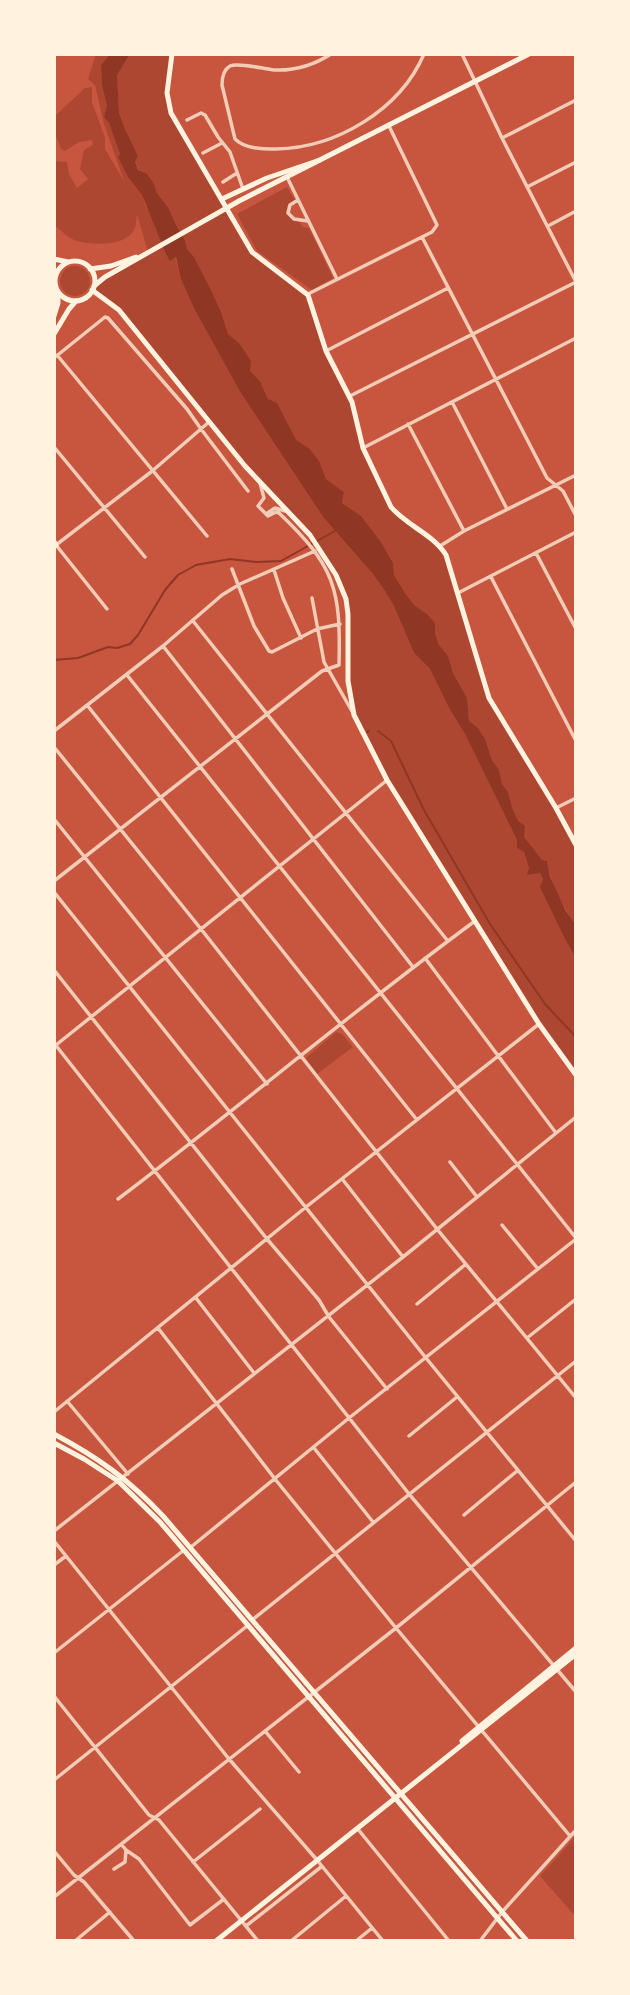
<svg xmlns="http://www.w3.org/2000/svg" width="630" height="1995" viewBox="0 0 630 1995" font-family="'PT Sans Narrow',sans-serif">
	<rect width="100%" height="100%" fill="#c8553d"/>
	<path fill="#ae4732" d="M96 54H110L101 65 102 85 107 106 109 123 128 177 142 195 145 205 175 257 181 279 324 518 373 574 385 591 394 606 414 653 430 669 449 708 465 734 517 840V848L524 852 529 868 528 875 540 872 543 879 541 887 565 939 576 958V1075L539 1024 387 780 354 715 350 696 348 614 341 586 310 535 245 466 119 310 92 290 94 286 148 252 137 214C136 220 137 229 131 234 120 246 91 245 77 241 69 239 61 230 54 225L55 161 67 162 69 174 77 188 88 179 80 169 84 150 93 145 92 140 79 142 65 151 61 149 54 131 55 116 85 88 92 87V102L105 138V149L124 181 104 124 95 85 88 79Z
		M130 54H172L168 105 252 252 305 291 326 351 350 396 363 448 391 507 435 542 446 555 489 698 576 845V925C562 906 551 885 547 861L542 860 532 849 524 837 511 808 508 792 502 784 499 770 492 760 485 739 478 728 469 721 467 698 453 673 448 656 439 645 435 634V623L427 614 414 605 405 593 394 575 393 563 381 542 361 516 342 503 344 492 326 479 319 461 310 449 296 441 287 425 268 399 260 381 250 371 239 343 228 334 221 312 212 292 194 257 187 249 185 240 176 225 169 209 157 193 154 184 139 170 135 162 138 156 125 129 119 113 117 75Z
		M287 187 295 200 288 204 286 213 291 219 299 222 303 227 309 228 333 278 312 290 257 251 237 214Z
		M60 281a15 15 0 1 1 30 0a15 15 0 1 1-30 0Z
		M336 1032 342 1034 353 1047 317 1074 306 1058Z
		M576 1836V1917L540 1876Z"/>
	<path fill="#8f3625" d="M110 54H130L117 75 119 113 125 129 138 156 135 162 138 170 147 174 154 184 157 193 169 209 176 225 185 240 187 249 194 257 212 292 221 312 228 334 239 343 251 361 250 371 260 381 268 399 277 403 296 440 310 449 319 461 326 479 344 492 342 503 361 516 381 542 393 563 394 575 405 593 414 605 427 614 435 623V634L439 645 448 656 453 673 467 698 469 721 478 728 485 739 492 760 499 770 502 784 508 792 512 808 518 821 525 826 524 837 542 860 547 861 550 877 559 896 565 910 576 925V958L565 939 540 887 543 879 540 873 527 875 529 868 524 852 517 848V840L465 734 449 708 430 669 414 653 394 606 385 591 373 574 324 518 241 393 195 310 181 279 176 257 170 261 166 254 142 195 128 177 118 157 120 154 109 123 104 117 107 106 102 85 101 65Z"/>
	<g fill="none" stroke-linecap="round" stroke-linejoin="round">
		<path stroke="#8f3625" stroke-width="2" d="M54 660 78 658 108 647 117 648 130 644 138 635 165 590 178 575 196 565 230 559 257 562 281 561 335 531
			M378 731 391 741 424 810 490 924 545 1004 576 1037
			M367 732 369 731"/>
		<path stroke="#f1ccb7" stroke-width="3.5" d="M331 54C314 65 294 71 274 70 264 69 238 62 230 66 223 70 222 78 222 85L235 139C245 149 263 149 276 149 336 148 400 110 424 54
			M187 120 201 113 205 115 218 137 230 152 243 189
			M389 126 437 225 432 232 422 237 547 478 563 491 576 516
			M502 138 576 100
			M203 153 222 143
			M287 177 337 279
			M223 182 237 173
			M527 187 576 162
			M298 200 290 205 288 213 294 219 308 221
			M548 226 576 211
			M308 294 422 237
			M326 351 448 288
			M57 355 207 536
			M54 358 105 317 108 318 187 409 201 429 248 491
			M350 396 576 282 502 138 462 54
			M452 402 507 509
			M408 424 464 531
			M54 447 145 557
			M363 448 576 338
			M266 514 275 508 285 511
			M440 546 464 531 576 475
			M536 553 576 629
			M232 569 254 626 269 651 272 652 317 629 340 624
			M274 570 283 598 301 638
			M491 577 576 741
			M458 593 576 532
			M312 598 324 662 353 713
			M107 609 56 545 151 472 209 422
			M193 621 447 940
			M163 646 413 967
			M127 675 576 1238
			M87 705 417 1120
			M54 731 163 646 222 595 240 584 315 551
			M54 747 201 929 437 1229 576 1398
			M556 808 576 798
			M54 819 267 1084
			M54 881 322 671 339 665C341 589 335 566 279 513L276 512 268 516 258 506 264 498 260 483
			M54 892 426 1358 576 1541
			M425 958 556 1133
			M54 970 267 1239 319 1300 329 1317 387 1389
			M54 1043 409 1494 576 1692
			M56 1045 386 781
			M450 1162 477 1197
			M343 1180 403 1257
			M118 1199C238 1108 354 1010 475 921
			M502 1225 538 1269
			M196 1298 254 1373
			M417 1304 466 1264
			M158 1328 275 1479 396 1628 570 1836
			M527 1338 576 1299
			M67 1401 128 1474
			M54 1412 306 1207 539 1024
			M409 1436 457 1397
			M314 1448 373 1522
			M464 1515 517 1471
			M54 1531 403 1257 576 1117
			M54 1541 229 1759 317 1860 383 1941
			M191 1547 349 1418 576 1239
			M54 1565 66 1556
			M252 1620 576 1361
			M54 1653 184 1550
			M54 1696 149 1815 159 1820 258 1941
			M265 1731 299 1772
			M54 1780 247 1626
			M357 1828 449 1941
			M121 1844 126 1850 139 1859 190 1925 224 1899
			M54 1851 74 1875 84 1882 134 1941
			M193 1862 260 1809
			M114 1869 125 1862 126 1850
			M54 1897 396 1628 576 1482
			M246 1926 321 1867
			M75 1941 110 1912
			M291 1941 346 1896
			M356 1941 372 1928
			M480 1941 503 1911 576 1830"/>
		<path stroke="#fff3e0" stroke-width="5" d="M90 269 111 266 136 257
			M94 286 105 277 239 201 529 54
			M54 316 58 303V292
			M54 334 69 309 76 301
			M54 542 56 545 54 546
			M462 1741 576 1648
			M216 1941 576 1654"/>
		<path stroke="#fff3e0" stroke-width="5" d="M172 54 167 93 171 113 252 252 308 295 326 351 352 402 363 448 391 507C407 526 433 534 446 555L489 698 556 808 576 845
			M222 199 267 178 320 160
			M54 259 68 262
			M55 281a20 20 0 1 1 40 0a20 20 0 1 1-40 0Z
			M92 290 119 310 245 466 310 535 336 575 346 599 348 614V681L354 715 387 780 539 1024 576 1075
			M54 1434C99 1458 128 1479 163 1516L527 1941
			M54 1443 84 1459 118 1481 160 1522 517 1941"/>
	</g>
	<rect width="630" height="1995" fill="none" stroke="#fff3e0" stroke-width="112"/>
</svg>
